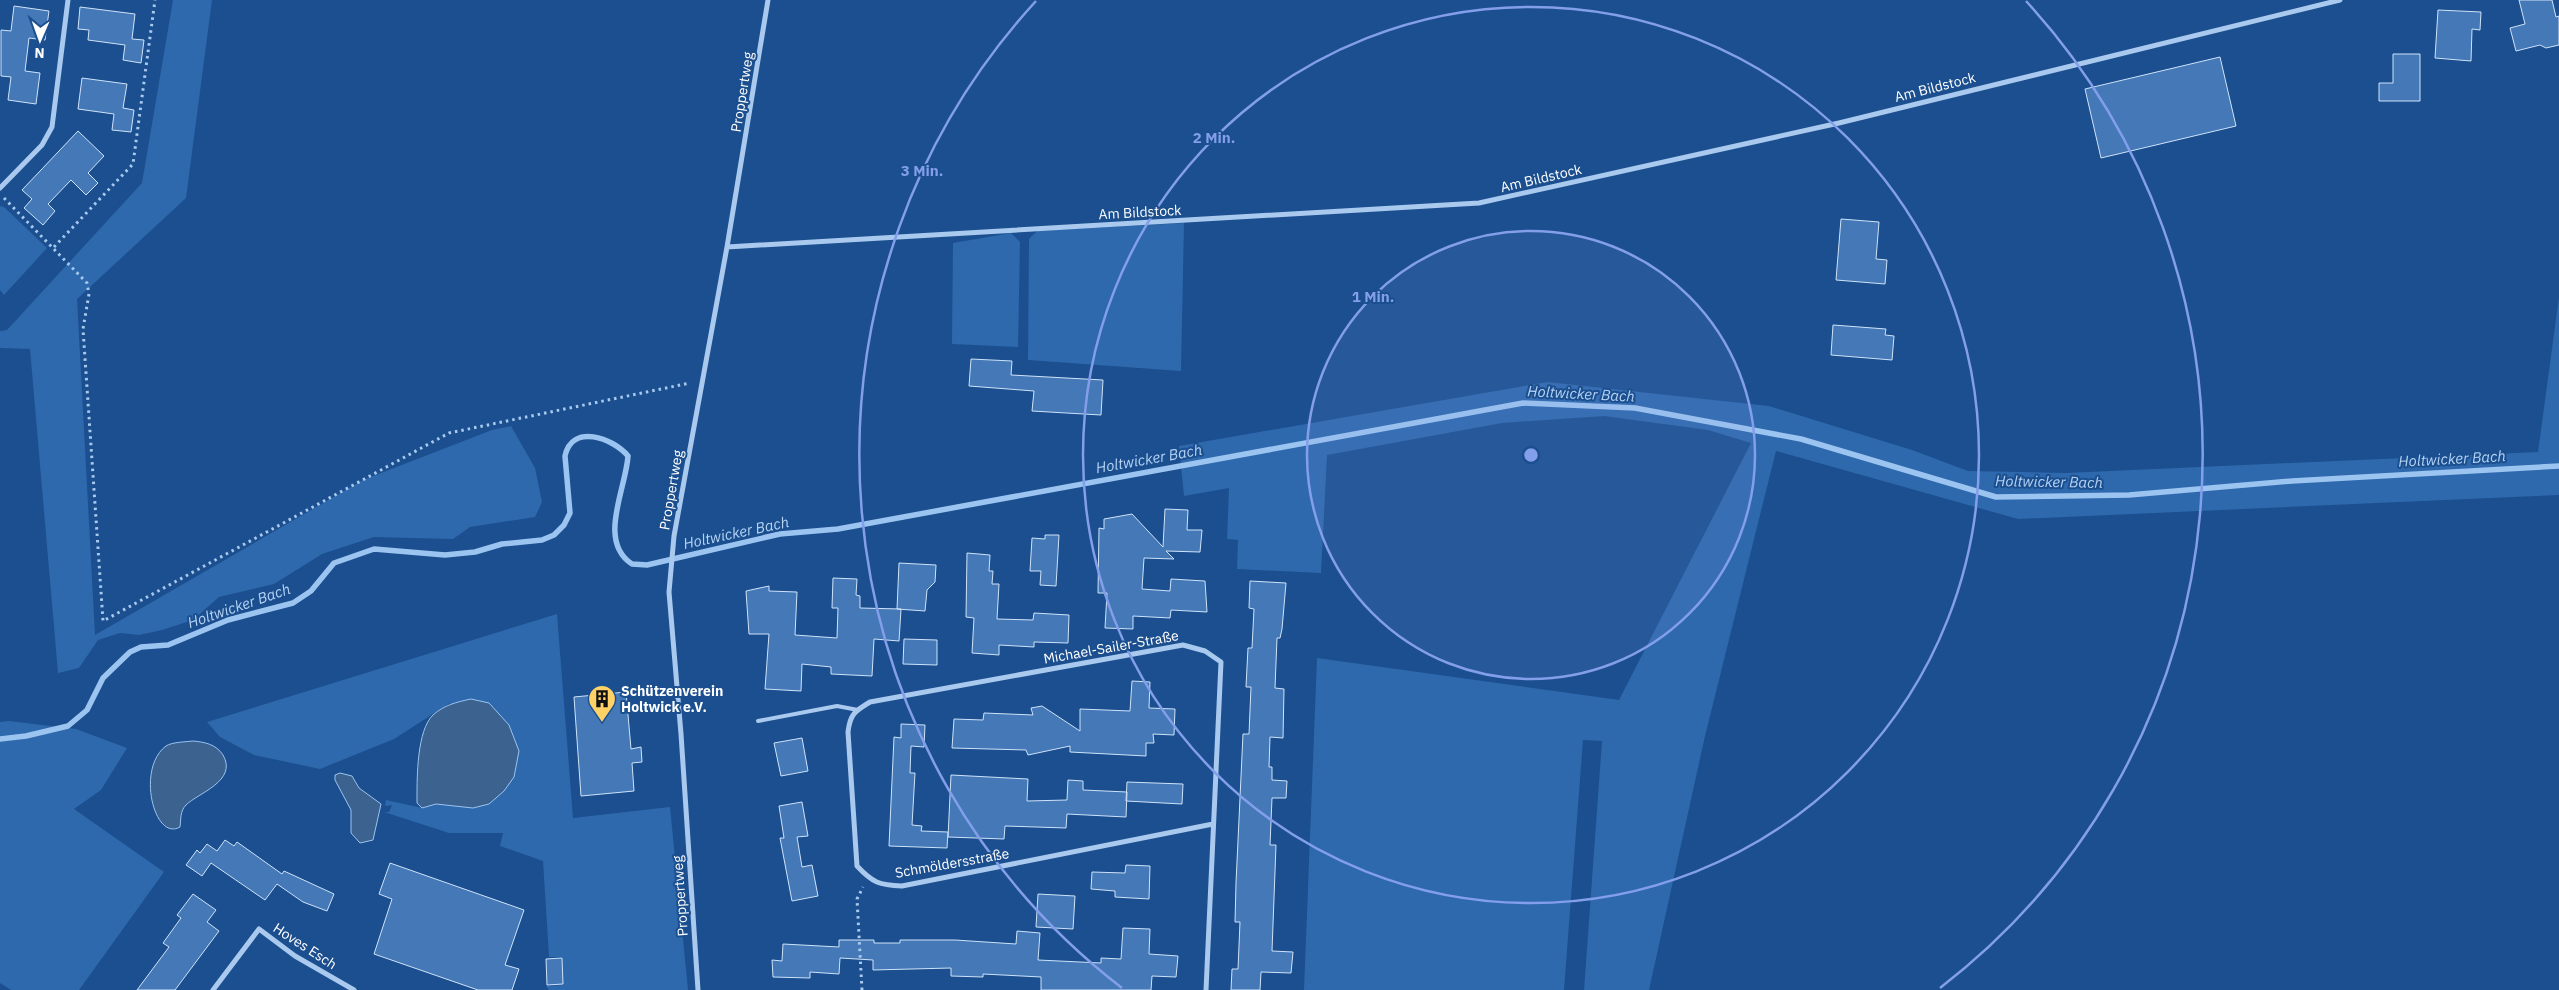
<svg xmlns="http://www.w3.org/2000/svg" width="2559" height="990" viewBox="0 0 2559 990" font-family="'IBM Plex Sans',sans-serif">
	<rect width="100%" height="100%" fill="#1b4f8f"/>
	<path fill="#2e69ad" d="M173 0H212L186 198 77 299 95 635 363 480 492 430 511 426 535 468 542 502 535 517 470 527 453 539 374 537 322 554 274 584 219 597 193 620 162 630 139 635 120 633 98 640 79 668 58 673 30 349 0 348V331L7 330 142 183Z
		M0 206 4 207 47 248 4 295 0 290Z
		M1184 223 1181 371 1028 360 1029 239 1037 231Z
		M1011 233 1020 242 1018 347 952 344 953 243Z
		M2559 297V495L2018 519 1776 451 1705 736 1649 990H1584L1602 741 1583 740 1564 990H1304L1317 658 1619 700 1751 443 1708 430 1604 416 1502 423 1327 455 1321 573 1237 569 1238 540 1227 539 1229 488 1184 496 1179 446 1547 382 1769 406 1912 450 1968 471 2066 473 2538 452Z
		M557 614 573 818 670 807 688 990H549L546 986 563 985 562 957H549L543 861 500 846 503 833H449L384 812H389L392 805 385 806 386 800 422 808 436 804 449 805 450 703 394 739 320 769 254 755 220 737 207 722Z
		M9 721 76 729 127 748 101 790 74 809 164 872 79 990H11L0 983V722Z"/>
	<path fill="#3c6290" stroke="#9cc4f0" d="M471 699 489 703 509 725 519 751 514 777 504 791 489 804 473 808 436 804 422 808 417 803V797C417 777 417 730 433 715 444 705 457 702 471 699Z
		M193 741C204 742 216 744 223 755 238 781 198 793 186 805 180 811 181 819 180 827 154 842 136 768 166 746 172 742 185 742 193 741Z
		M340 773 352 776 359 788 381 804 373 840 360 843 351 833V810L335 780V775Z"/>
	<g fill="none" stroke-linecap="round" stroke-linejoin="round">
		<path stroke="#9cc4f0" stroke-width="5.5" d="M0 739 26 736 68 726 87 710 103 678 130 652 141 647 168 645 228 620 293 603 311 591 334 563 374 549 445 555 475 552 502 544 542 540 554 535 564 525 570 513 565 456C572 423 613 438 628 456 626 489 597 541 632 564L647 565 780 534 838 529 1523 403 1635 408 1801 439 1996 497 2129 495 2292 481 2559 466"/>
	</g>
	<path fill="#4478b7" stroke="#cfe3fa" d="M2519 0H2552L2556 17 2559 16V45L2546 48 2540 45 2516 51 2510 28 2525 24Z
		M14 6 49 11 45 40 29 38 25 71 40 73 36 104 8 100 11 77 1 76V30L11 31Z
		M80 7 135 14 132 39 144 40 141 63 123 60 125 45 88 40 89 30 78 29Z
		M2438 10 2481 12 2480 30 2472 29 2471 61 2435 58Z
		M2393 54H2420V101H2379V83H2393Z
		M2220 57 2236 126 2101 158 2085 89Z
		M82 78 127 84 123 108 134 110 131 132 112 130 114 114 78 109Z
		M78 131 104 156 88 173 98 183 86 195 71 180 48 204 55 211 43 225 24 208 32 199 22 190Z
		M1841 219 1879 222 1876 259 1887 260 1885 284 1836 280Z
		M1833 325 1886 329 1885 335 1894 336 1892 360 1831 355Z
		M971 359 1012 361 1011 375 1103 380 1101 415 1032 411 1034 391 969 386Z
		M1165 509 1188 510 1187 530H1202L1200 552 1166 551 1174 559 1144 558 1142 589 1170 591 1171 579 1205 581 1207 612 1171 610 1170 618 1133 616V629L1105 628 1107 593H1098L1099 528 1104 529V519L1132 514 1163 547Z
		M1045 535H1059L1056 586 1040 585 1041 571H1030L1032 538 1045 539Z
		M967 553 990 555 989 571H993L992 584H999L997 619 1033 620 1034 613 1069 615 1068 643 1034 642V647L999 645V655L972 653 974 618 966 617Z
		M899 563 936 565 935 582 927 590 925 611 897 609Z
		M833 578 857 579 856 595 860 596V608L901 609 899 641 874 639 872 676 831 674V667L802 664 801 691 765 689 769 634H749L746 591 769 586V591L797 592 795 635 837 638 838 608H832Z
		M1250 581 1286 583 1282 629 1280 638H1277L1275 688 1284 689 1283 738 1270 737 1269 767H1272V780L1287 781 1286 798H1272L1270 845H1276L1272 951 1293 952 1291 973 1261 972 1260 990H1231L1232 969H1238L1240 922H1235L1236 883 1243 734H1249L1251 687H1246L1248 648H1252L1254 609 1249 608Z
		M904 639 937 640V665L903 664Z
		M1132 681 1150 682 1149 708 1175 709 1174 735 1153 734 1154 743H1146V756L1070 752V746L1028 755 1026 750 952 748 954 719 983 720 984 713 1033 715 1031 708 1042 706 1080 731V709L1130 711Z
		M626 692 631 749 641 747 642 762 632 763 634 791 581 796 574 697Z
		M901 724 925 725 924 747 911 746 910 773H915L912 825 922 826 921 831 948 832 947 848 889 846 894 737 901 738Z
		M802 738 808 771 781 776 774 743Z
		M951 775 1028 779 1027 801 1067 800 1068 780 1083 781V790L1127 792 1126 817 1067 814 1066 828 1005 826 1004 839 948 837Z
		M1127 782 1183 784 1182 804 1126 801Z
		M802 802 808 836 797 837 802 867 812 865 818 896 792 901 780 838H784L779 806Z
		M225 840 234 846 237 842 282 874 284 871 334 894 327 911 303 902 277 884 265 900 211 863 202 876 186 865 197 850 200 853 207 844 217 851Z
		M390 863 524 910 505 965 519 969 512 990H478L374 954 392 899 379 894Z
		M1126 865 1150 866 1149 899 1115 897V891L1091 889 1092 872 1125 873Z
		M193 894 216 910 207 922 219 931 175 990H137L169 947 163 943 181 918 177 915Z
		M1038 894 1075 896 1073 929 1036 927Z
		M1123 928 1150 929 1149 954 1178 956 1176 977 1152 976 1151 990H1041V977L983 974V977L951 976V968L873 970V960L840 958 839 974 810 972V978L773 977 772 960 782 961 783 944 839 947V940H874V943H900V940H955L1016 944 1017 931 1040 933 1038 960 1101 963V958L1121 959Z
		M562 958 563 984 547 985 546 959Z"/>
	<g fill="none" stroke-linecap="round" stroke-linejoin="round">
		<path stroke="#a9c9ee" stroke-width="3" stroke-dasharray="2.5 4" stroke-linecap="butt" d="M4 198 87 283 89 294 83 329 103 621 449 433 690 383
			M54 247 133 164 155 0
			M862 990 857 899 863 887"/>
		<path stroke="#a9c9ee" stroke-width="4" d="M758 721 837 706 858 710"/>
		<path stroke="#a9c9ee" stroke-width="5" d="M0 188 42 145 52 127 68 0
			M727 247 1479 203 1839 123 2340 0
			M213 990 259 929 295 956 354 990
			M698 990 681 734 669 592 674 536 727 247 768 0
			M1206 990 1221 662 1205 651 1183 645 870 702C855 711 850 714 848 732L857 866C873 883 879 885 902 886L1213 824"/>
	</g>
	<circle cx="1531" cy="455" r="224" fill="#839eea" fill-opacity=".12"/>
	<g fill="none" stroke="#839eea" stroke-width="2.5">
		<circle cx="1531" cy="455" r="224"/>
		<circle cx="1531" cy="455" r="448"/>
		<path d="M1122 988A672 672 0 0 1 1036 1M2026 1A672 672 0 0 1 1940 988"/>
	</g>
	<defs>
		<symbol id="building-pin" viewBox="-11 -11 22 30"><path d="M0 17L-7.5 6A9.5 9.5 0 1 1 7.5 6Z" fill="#ffd166" stroke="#1b4f8f"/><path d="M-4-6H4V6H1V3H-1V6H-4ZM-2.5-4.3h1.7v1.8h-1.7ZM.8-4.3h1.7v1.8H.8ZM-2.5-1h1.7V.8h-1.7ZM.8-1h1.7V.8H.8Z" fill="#111"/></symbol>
	</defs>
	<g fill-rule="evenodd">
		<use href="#building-pin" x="586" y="683" width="32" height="43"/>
	</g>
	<g text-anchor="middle" stroke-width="4" stroke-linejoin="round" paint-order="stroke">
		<g font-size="14" fill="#fff" stroke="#1b4f8f">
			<text transform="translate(1935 87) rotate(-14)" y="5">Am Bildstock</text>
			<text transform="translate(742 92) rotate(-81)" y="5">Proppertweg</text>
			<text transform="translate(1541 178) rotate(-13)" y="5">Am Bildstock</text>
			<text transform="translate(1140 212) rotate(-3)" y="5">Am Bildstock</text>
			<text transform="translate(671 490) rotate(-80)" y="5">Proppertweg</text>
			<text transform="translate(1111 647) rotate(-10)" y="5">Michael-Sailer-Straße</text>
			<text transform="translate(952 863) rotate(-10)" y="5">Schmöldersstraße</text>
			<text transform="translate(680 896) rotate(-94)" y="5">Proppertweg</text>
			<text transform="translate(305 946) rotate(33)" y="5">Hoves Esch</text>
		</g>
		<g font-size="14" font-weight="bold" fill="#fff" stroke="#1b4f8f" text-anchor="start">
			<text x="621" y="696">Schützenverein<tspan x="621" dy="16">Holtwick e.V.</tspan></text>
		</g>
		<g font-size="15" font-style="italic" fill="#b5d3f5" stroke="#1b4f8f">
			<text transform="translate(1581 394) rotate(3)" y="5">Holtwicker Bach</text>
			<text transform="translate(1149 459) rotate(-10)" y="5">Holtwicker Bach</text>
			<text transform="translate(2452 459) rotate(-3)" y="5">Holtwicker Bach</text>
			<text transform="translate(2049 482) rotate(1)" y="5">Holtwicker Bach</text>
			<text transform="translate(736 533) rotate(-12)" y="5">Holtwicker Bach</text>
			<text transform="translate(239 606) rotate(-19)" y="5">Holtwicker Bach</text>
		</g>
	</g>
	<circle cx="1531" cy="455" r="8" fill="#839eea" stroke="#1b4f8f" stroke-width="2.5"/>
	<g font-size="15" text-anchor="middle" font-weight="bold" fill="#839eea" stroke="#1b4f8f" stroke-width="4" stroke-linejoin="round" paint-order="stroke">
		<text x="1214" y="143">2 Min.</text>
		<text x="922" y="176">3 Min.</text>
		<text x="1373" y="302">1 Min.</text>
	</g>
	<g transform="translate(40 40) rotate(182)" stroke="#1b4f8f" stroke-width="4" paint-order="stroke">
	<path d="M0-4L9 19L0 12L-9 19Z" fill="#ffffff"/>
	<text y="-8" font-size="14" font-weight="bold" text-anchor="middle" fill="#ffffff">N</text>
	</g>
</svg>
